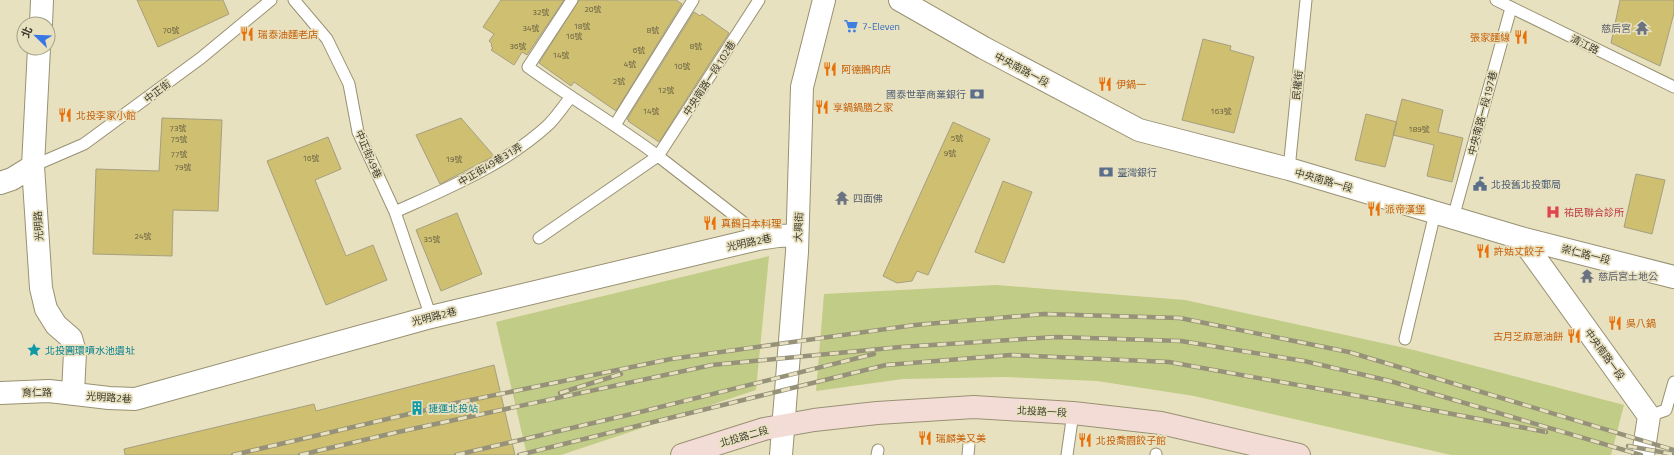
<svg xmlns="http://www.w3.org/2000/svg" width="1674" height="455" viewBox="0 0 1674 455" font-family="'Titillium Web','Noto Sans TC',sans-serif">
	<rect width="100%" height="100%" fill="#e8e1c0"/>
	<path fill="#c1cc86" d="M769 256 756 390 561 455H527L496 322Z
		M996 285 1185 300 1414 350 1624 405 1611 455H1451L1194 396 1097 381 1004 377 903 379 816 391 824 294Z"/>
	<path fill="#cfbf71" stroke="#a69f80" d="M137 0H223L229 14 158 47Z
		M501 0H564L527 55 522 52 514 65 491 50 493 48 491 46 492 44 489 41 494 34 483 27Z
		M579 0H676L682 4 616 111 574 82 571 86 539 63Z
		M1620 0H1674V13L1660 66 1611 43Z
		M694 12 700 16 702 14 729 33 659 142 628 121 629 120 627 119Z
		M1203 39 1231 46 1230 50 1254 57 1234 133 1182 120Z
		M1402 99 1443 110 1438 132 1463 138 1452 182 1427 176 1434 145 1393 135Z
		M1366 114 1397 122 1385 167 1355 160Z
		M162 118 222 120 218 211 173 210 172 256 93 254 96 169 159 171Z
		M461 118 494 156 440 184 416 135Z
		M953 122 990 139 928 275 917 271 912 281 897 283 883 276Z
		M328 137 341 169 315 180 346 256 373 245 387 280 326 305 267 161Z
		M1636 174 1665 180 1652 234 1624 227Z
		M1003 181 1032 192 1004 263 975 252Z
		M457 213 482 274 441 291 416 230Z
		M494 365 515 455H125L124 449 314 404 316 411Z"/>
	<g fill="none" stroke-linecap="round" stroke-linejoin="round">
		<defs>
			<path id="lane" d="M294 0 327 39 349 84 358 132 395 212 431 317
				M572 0 528 67C571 98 616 125 658 156L759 0
				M1496 0 1674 87
				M615 125 693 0
				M33 166 84 144 201 58 271 0
				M1289 169 1306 0
				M395 212C448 188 504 165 547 126 556 118 563 106 571 97
				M1453 218 1511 8
				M539 238 658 156 748 226 758 239
				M1405 339 1435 213
				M1649 416 1666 410 1674 382
				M877 455 878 450
				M968 455 969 444
				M1067 455 1073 413
				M1156 455V454"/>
			<path id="street" d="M900 0 984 48 1139 130 1289 169 1521 238 1674 277
				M41 24 42 0
				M39 48 33 166 41 288 46 309 56 325 71 338 75 352 73 393
				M0 183 12 179 33 166
				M1521 238 1649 416 1643 455
				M0 393 49 391 109 398 135 399 431 317 758 239 778 236 797 235
				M781 455 797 252 802 87 824 0"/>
			<path id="secondary" d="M682 455 764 429 814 420 877 413 974 407 1073 413 1161 423 1299 455"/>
		</defs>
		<use href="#lane" stroke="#989172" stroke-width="13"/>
		<use href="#street" stroke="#989172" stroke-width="24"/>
		<use href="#secondary" stroke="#989172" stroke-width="24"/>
		<use href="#lane" stroke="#fff" stroke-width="11"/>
		<use href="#street" stroke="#fff" stroke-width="22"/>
		<use href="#secondary" stroke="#f4dcd6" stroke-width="22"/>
		<defs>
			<path id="rail" d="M560 393 621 374
				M1628 446 1672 454
				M233 455 456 403 671 359 915 325 1044 314 1180 318 1349 352 1674 450
				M300 455 398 432 712 365 901 347 1056 337 1181 341 1304 361 1390 381 1641 455
				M456 455 636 413 874 354
				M519 455 886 365 1011 355 1169 362 1348 394 1546 432"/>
		</defs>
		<use href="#rail" stroke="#969179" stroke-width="4.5"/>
		<use href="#rail" stroke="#e8e1c0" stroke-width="3" stroke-dasharray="9" stroke-linecap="butt"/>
	</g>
	<defs>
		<symbol id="supermarket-bare" viewBox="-9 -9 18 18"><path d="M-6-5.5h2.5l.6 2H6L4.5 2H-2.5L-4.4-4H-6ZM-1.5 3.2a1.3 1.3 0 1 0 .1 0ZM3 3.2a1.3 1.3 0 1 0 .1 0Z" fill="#3f7fe0" stroke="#e8e1c0" stroke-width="2.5" paint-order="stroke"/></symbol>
		<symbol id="temple-bare" viewBox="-9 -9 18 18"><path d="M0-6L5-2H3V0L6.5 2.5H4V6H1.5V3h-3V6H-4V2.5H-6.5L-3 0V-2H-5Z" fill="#6b7280" stroke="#e8e1c0" stroke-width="2.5" paint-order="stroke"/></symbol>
		<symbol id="restaurant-bare" viewBox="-9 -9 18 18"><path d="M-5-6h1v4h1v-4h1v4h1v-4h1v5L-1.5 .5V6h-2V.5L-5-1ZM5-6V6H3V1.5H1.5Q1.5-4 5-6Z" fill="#e8710a" stroke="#e8e1c0" stroke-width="2.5" paint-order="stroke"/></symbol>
		<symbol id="bank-bare" viewBox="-9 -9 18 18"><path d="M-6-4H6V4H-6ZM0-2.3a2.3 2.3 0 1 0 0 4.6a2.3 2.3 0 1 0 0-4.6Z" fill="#5c6f8a" stroke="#e8e1c0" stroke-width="2.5" paint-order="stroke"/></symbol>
		<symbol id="civic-bare" viewBox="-9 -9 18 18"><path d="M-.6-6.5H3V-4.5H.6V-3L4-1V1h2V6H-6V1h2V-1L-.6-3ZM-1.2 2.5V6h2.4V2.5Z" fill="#5c6f8a" stroke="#e8e1c0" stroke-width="2.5" paint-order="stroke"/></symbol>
		<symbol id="hospital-bare" viewBox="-9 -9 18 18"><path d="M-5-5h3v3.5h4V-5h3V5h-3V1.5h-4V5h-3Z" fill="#e0444e" stroke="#e8e1c0" stroke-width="2.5" paint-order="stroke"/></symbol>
		<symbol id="sight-bare" viewBox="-9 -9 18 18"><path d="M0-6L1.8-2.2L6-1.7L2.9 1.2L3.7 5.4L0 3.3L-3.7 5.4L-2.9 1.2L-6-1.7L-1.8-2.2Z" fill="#0f9aa8" stroke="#e8e1c0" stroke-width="2.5" paint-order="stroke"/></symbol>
		<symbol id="building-bare" viewBox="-9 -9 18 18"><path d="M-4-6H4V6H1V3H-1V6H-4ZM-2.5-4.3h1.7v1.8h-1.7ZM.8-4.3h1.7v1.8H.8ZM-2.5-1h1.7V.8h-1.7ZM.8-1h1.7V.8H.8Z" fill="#0f9aa8" stroke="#e8e1c0" stroke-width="2.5" paint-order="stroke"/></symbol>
	</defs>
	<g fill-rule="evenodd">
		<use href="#supermarket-bare" x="841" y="16" width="20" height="20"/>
		<use href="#temple-bare" x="1632" y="18" width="20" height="20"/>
		<use href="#restaurant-bare" x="237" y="24" width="20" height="20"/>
		<use href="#restaurant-bare" x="1511" y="27" width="20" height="20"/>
		<use href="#restaurant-bare" x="820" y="59" width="20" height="20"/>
		<use href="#restaurant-bare" x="1095" y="74" width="20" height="20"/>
		<use href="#bank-bare" x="967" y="84" width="20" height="20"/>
		<use href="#restaurant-bare" x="812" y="97" width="20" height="20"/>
		<use href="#restaurant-bare" x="55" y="105" width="20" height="20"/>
		<use href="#bank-bare" x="1096" y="162" width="20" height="20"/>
		<use href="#civic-bare" x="1470" y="174" width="20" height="20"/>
		<use href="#temple-bare" x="832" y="188" width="20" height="20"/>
		<use href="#restaurant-bare" x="1364" y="199" width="20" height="20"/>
		<use href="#hospital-bare" x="1543" y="202" width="20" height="20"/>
		<use href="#restaurant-bare" x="700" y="213" width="20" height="20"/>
		<use href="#restaurant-bare" x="1473" y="241" width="20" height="20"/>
		<use href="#temple-bare" x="1577" y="266" width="20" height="20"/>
		<use href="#restaurant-bare" x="1605" y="313" width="20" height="20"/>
		<use href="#restaurant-bare" x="1564" y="326" width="20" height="20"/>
		<use href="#sight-bare" x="24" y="340" width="20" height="20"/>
		<use href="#building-bare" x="407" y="398" width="20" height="20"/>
		<use href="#restaurant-bare" x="915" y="428" width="20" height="20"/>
		<use href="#restaurant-bare" x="1075" y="430" width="20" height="20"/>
	</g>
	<g text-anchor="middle" stroke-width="3.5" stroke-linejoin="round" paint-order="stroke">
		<g font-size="8" fill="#635d40">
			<text x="593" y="12">20號</text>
			<text x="541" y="15">32號</text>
			<text x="582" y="29">18號</text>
			<text x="531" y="31">34號</text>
			<text x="171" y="33">70號</text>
			<text x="653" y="33">8號</text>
			<text x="574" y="39">16號</text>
			<text x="518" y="49">36號</text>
			<text x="696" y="49">8號</text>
			<text x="639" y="53">6號</text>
			<text x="561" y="58">14號</text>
			<text x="630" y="67">4號</text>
			<text x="682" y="69">10號</text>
			<text x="619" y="84">2號</text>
			<text x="666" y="93">12號</text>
			<text x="651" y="114">14號</text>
			<text x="1221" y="114">163號</text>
			<text x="178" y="131">73號</text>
			<text x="1419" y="132">189號</text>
			<text x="957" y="141">5號</text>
			<text x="179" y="142">75號</text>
			<text x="950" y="156">9號</text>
			<text x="179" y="157">77號</text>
			<text x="311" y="161">16號</text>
			<text x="454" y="162">19號</text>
			<text x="183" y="170">79號</text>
			<text x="143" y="239">24號</text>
			<text x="432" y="242">35號</text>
		</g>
		<g font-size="10" fill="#366cbe" stroke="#e8e1c0" text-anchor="start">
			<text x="862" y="30">7-Eleven</text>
		</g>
		<g font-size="10" fill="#5b616d" stroke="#e8e1c0" text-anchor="start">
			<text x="1631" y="32" text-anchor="end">慈后宮</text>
			<text x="853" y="202">四面佛</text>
			<text x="1598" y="280">慈后宮土地公</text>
		</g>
		<g font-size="10" fill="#c56008" stroke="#e8e1c0" text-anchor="start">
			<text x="258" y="38">瑞泰油麵老店</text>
			<text x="1510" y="41" text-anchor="end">張家麵線</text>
			<text x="841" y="73">阿德鵝肉店</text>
			<text x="1116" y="88">伊鍋一</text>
			<text x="833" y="111">享鍋鍋膳之家</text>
			<text x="76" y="119">北投李家小館</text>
			<text x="1385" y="213">派帝漢堡</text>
			<text x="721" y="227">真鶴日本料理</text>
			<text x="1494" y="255">許姑丈餃子</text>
			<text x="1626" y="327">吳八鍋</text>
			<text x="1563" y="340" text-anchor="end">古月芝麻蔥油餅</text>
			<text x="936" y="442">瑞麟美又美</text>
			<text x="1096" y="444">北投喬園餃子館</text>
		</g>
		<g font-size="10" fill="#3f3c2f" stroke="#e8e1c0">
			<text transform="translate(1585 44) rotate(26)" y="4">清江路</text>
			<text transform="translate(1022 69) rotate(28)" y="4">中央南路一段</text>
			<text transform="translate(709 78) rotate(-57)" y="4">中央南路一段102巷</text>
			<text transform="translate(1297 85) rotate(-84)" y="4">民權街</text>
			<text transform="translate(157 91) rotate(-37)" y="4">中正街</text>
			<text transform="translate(1482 113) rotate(-75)" y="4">中央南路一段197巷</text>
			<text transform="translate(369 154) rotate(67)" y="4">中正街49巷</text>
			<text transform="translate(490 164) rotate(-31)" y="4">中正街49巷31弄</text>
			<text transform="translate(1324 180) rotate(16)" y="4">中央南路一段</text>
			<text transform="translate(38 226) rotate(-94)" y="4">光明路</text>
			<text transform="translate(798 227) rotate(-87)" y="4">大興街</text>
			<text transform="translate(749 242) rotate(-12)" y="4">光明路2巷</text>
			<text transform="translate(1586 254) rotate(14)" y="4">崇仁路一段</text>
			<text transform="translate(434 316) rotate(-14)" y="4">光明路2巷</text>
			<text transform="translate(1605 354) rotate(54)" y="4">中央南路一段</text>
			<text transform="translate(37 392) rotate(-1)" y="4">育仁路</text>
			<text transform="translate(109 397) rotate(4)" y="4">光明路2巷</text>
			<text transform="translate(1042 411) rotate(3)" y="4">北投路一段</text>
			<text transform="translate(744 436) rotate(-16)" y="4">北投路二段</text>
		</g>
		<g font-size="10" fill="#4e5e75" stroke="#e8e1c0" text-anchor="start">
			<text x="966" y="98" text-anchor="end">國泰世華商業銀行</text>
			<text x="1117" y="176">臺灣銀行</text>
			<text x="1491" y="188">北投舊北投郵局</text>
		</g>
		<g font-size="10" fill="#be3a42" stroke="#e8e1c0" text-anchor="start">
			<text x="1564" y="216">祐民聯合診所</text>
		</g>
		<g font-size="10" fill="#0d838f" stroke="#e8e1c0" text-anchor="start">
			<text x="45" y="354">北投圓環噴水池遺址</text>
			<text x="428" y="412">捷運北投站</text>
		</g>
	</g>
	<g transform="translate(36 36) rotate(293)"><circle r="19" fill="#e8e1c0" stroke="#a49f86"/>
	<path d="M0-3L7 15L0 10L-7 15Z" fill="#3776e4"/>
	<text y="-6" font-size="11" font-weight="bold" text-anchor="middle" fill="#3f3c2f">北</text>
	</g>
</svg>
